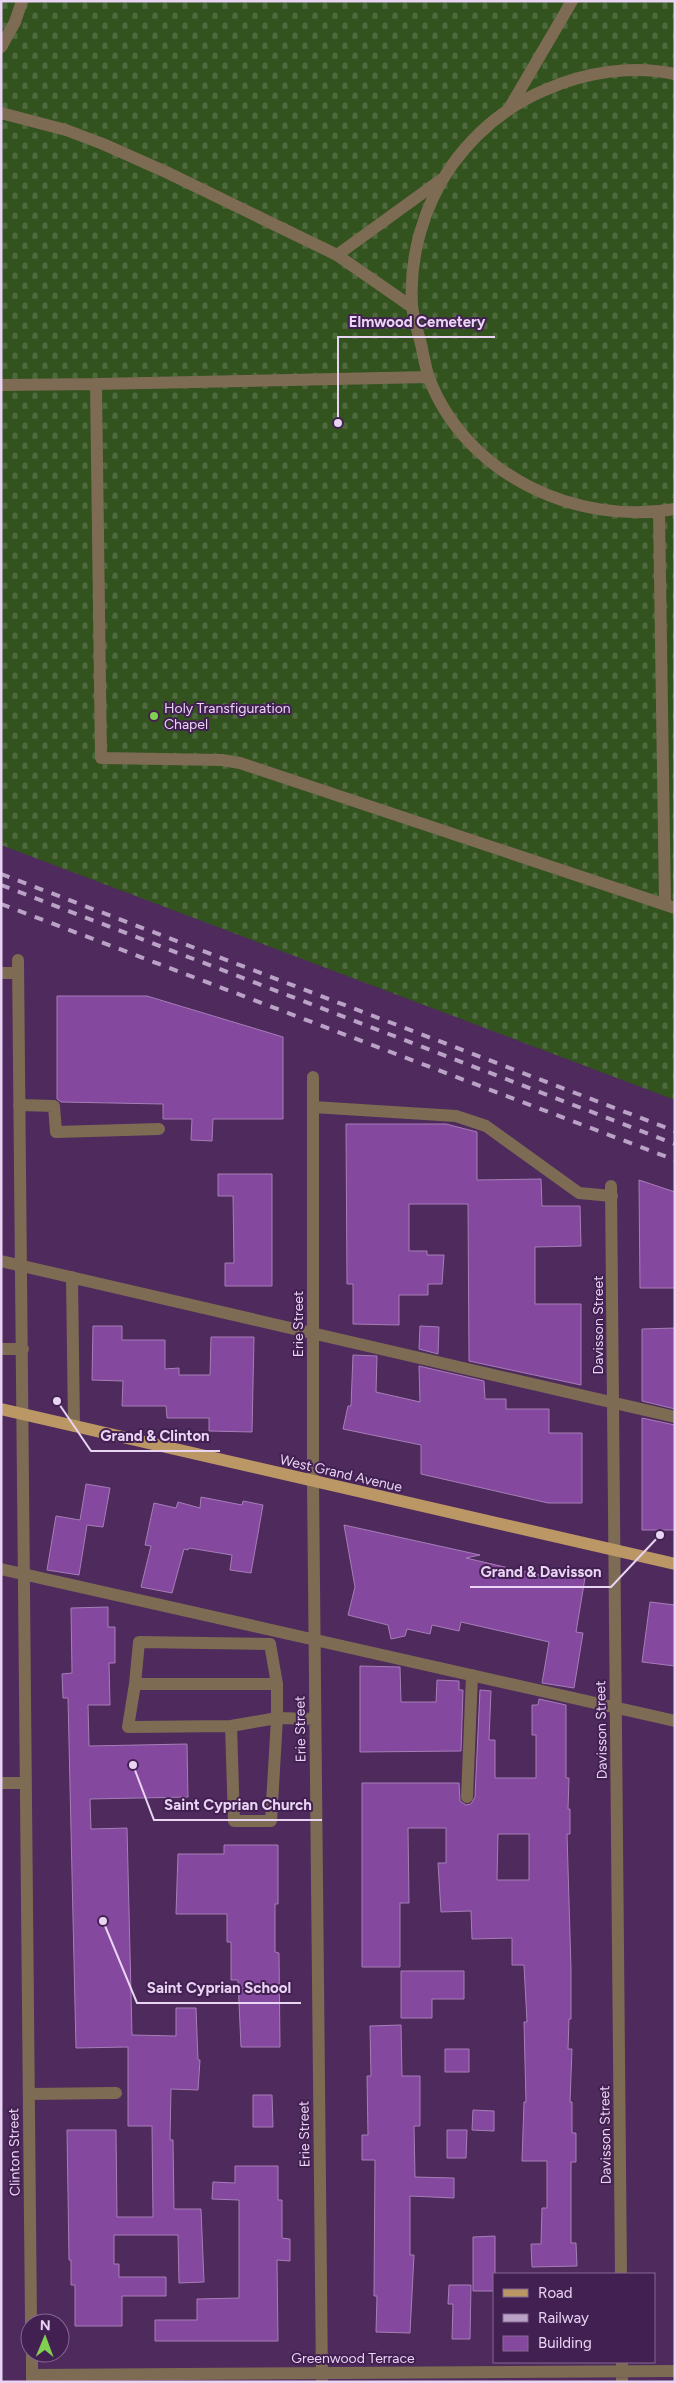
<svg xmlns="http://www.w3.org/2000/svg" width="676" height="2383" viewBox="0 0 676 2383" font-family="Figtree,sans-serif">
	<defs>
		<pattern id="cemetery-stones" width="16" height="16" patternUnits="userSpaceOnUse" patternTransform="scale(1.25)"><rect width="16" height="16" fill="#32521e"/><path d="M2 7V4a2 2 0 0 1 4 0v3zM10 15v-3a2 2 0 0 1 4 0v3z" fill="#506a3f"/></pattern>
	</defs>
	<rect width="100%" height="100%" fill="#4e2a5d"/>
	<path fill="url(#cemetery-stones)" d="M1 1H675V1100L1 845Z"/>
	<path fill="#85489f" stroke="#a67eb7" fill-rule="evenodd" d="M57 996H147L283 1037V1119H213L212 1141 191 1140 192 1119H163V1104L61 1102 57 1099Z
		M346 1124H446L477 1132V1180L541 1179 542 1206H580L581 1246 535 1247V1304H581V1385L469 1361 468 1204H409V1251H427V1255H444L442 1284H428V1295H399V1325L353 1324V1284H347Z
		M218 1174H272V1286H225V1263H234L233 1196H218Z
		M639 1180 675 1192V1288H640Z
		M93 1326H122V1340H165V1369L179 1368V1375H210L211 1337H254L252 1432 209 1431V1418H167L166 1406H122L123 1381 92 1380Z
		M420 1326 439 1327 438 1354 419 1349Z
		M675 1328V1409L642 1401V1329Z
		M353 1355 377 1356 376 1392 420 1402 419 1366 484 1381 485 1399H506V1409H549V1433H582V1503H548L421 1474V1445L343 1429 348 1406H351Z
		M642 1418 675 1425V1530H642Z
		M86 1484 110 1488 103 1527 87 1525 79 1575 47 1570 56 1516 80 1520Z
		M201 1497 242 1505 243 1501 263 1505 251 1573 230 1570 232 1555 189 1548 188 1550 184 1549 172 1593 141 1587 151 1546 145 1545 154 1503 176 1508 178 1502 200 1508Z
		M344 1525 480 1555 466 1558 552 1578 553 1573 585 1578 576 1632 583 1633 574 1688 542 1683 549 1642 461 1622 459 1631 432 1625 430 1634 407 1629 405 1636 391 1639 388 1625 348 1615 355 1587Z
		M650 1602 675 1605V1666L642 1662Z
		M108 1607V1627H115V1663H109L110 1705H88L89 1746 187 1744 188 1797 90 1799 91 1829 127 1828 132 2035 176 2036V2008H196L198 2060H200L198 2090 171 2089 170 2140H173L174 2209H201L204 2282 179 2283 178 2235H114V2264H119V2277H166V2296H122V2326H75V2285H71V2260H69L67 2130H116L117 2217H153L152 2126H128V2047L76 2048 68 1698H63L62 1674 72 1673 71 1608Z
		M360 1666 400 1667 401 1702H436L437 1680 459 1681V1690H463L461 1751 360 1752Z
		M480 1690 491 1691 489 1740H495V1778H536V1735H532V1705H538L539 1699 566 1705V1778H569L568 1809H570V1834H567L571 1969V2019H569L568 2049H572L570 2102H572V2133H576V2162H571V2243H576L577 2266 532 2267 531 2244H541L542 2208H547V2161H522L524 2102H526L524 2022H527L524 1965H512V1938L472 1939 471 1911 441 1912 438 1863H446V1828H408L409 1903H400V1967H362V1783H459L460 1801 466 1805 471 1804 475 1797ZM498 1834H529V1880H497Z
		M224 1845H278V1904H275V1952L279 1953 280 2047H241L238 1980H231V1942H227V1914H176L178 1854H224Z
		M401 1971H464V1999H432V2018H401Z
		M401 2025 402 2076H420V2126H414L415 2177 454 2178V2198L410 2196V2255H414L410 2333 376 2332 377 2296H374L375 2160H362V2135H368L367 2076H371L370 2026Z
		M445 2049H469V2072H445Z
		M253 2095H272L273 2127H253Z
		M473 2110 494 2111V2131L472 2130Z
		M447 2130H467L466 2158H447Z
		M235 2166H278V2200H282V2238L290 2239V2261L277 2260 278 2341H155V2320H197V2299L239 2298V2200L212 2199 213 2182 235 2183Z
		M495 2236V2291H473V2237Z
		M449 2285H471L470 2339H452L453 2304H448Z"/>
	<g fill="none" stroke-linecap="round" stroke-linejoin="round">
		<path stroke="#7d6b53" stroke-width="12" d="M1 47 15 22 22 1
			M675 74C631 65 585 72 545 90 507 106 476 132 452 165 424 205 409 256 412 305 413 317 417 329 420 340 423 352 425 366 429 378 466 475 576 526 675 509
			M510 107 572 1
			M1 113 66 130 103 144 166 172 337 255 412 307
			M337 255 442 179
			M96 384 429 377
			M1 385 96 384 101 758 222 760 240 763 675 908
			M659 512 665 904
			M18 960 31 2323
			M1 973H18
			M313 1077V1482L322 2382
			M19 1105 54 1106 56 1132 159 1129
			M313 1107 456 1116 486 1126 579 1193 612 1196
			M611 1186 621 2274
			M1 1261 675 1417
			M72 1277 74 1426
			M1 1349H23
			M1 1569 675 1721
			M135 1684H277V1718L271 1821H234L231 1726 128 1727Z
			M135 1684 139 1642 270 1644 277 1684
			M231 1726 277 1718 315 1719
			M1 1783H26
			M467 1797 472 1675
			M29 2094 116 2093
			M32 2353V2382
			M622 2362V2382
			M32 2375 675 2371"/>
		<path stroke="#bb9765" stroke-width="12" d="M1 1409 675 1564"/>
		<path stroke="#baa1c6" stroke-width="4" stroke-dasharray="9 9" stroke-linecap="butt" d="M1 874 675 1131
			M1 885 675 1144
			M1 904 675 1160"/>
	</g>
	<circle fill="#82d04f" stroke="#432052" stroke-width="2" cx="154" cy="716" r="5"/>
	<g text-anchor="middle" stroke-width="4" stroke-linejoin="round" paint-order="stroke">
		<g font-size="14" fill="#e9d4f3" stroke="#432052" text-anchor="start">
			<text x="164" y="713">Holy Transfiguration<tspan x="164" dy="16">Chapel</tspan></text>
		</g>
		<g font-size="14" fill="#e9d4f3" stroke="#432052">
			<text transform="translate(298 1324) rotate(-90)" y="5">Erie Street</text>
			<text transform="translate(598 1325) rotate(-90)" y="5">Davisson Street</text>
			<text transform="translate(341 1473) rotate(13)" y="5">West Grand Avenue</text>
			<text transform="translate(300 1729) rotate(-91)" y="5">Erie Street</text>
			<text transform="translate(601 1730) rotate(-91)" y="5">Davisson Street</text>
			<text transform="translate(304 2134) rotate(-91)" y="5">Erie Street</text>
			<text transform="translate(605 2135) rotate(-91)" y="5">Davisson Street</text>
			<text transform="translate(14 2152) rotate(-91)" y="5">Clinton Street</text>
			<text x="353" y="2363">Greenwood Terrace</text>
		</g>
	</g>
	<path fill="none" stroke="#e9d4f3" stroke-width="2" d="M338 423L338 337H495M57 1401L91 1451H220M660 1535L611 1587H470M133 1765L154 1820H322M103 1921L137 2003H301"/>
	<g fill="#e9d4f3" stroke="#432052" stroke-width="2">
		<circle cx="338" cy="423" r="5"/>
		<circle cx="57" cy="1401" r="5"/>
		<circle cx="660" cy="1535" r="5"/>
		<circle cx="133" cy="1765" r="5"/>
		<circle cx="103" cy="1921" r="5"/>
	</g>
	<g font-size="15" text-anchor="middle" font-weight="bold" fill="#e9d4f3" stroke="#432052" stroke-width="4" stroke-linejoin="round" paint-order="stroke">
		<text x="417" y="327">Elmwood Cemetery</text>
		<text x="155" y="1441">Grand &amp; Clinton</text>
		<text x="541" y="1577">Grand &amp; Davisson</text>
		<text x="238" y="1810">Saint Cyprian Church</text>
		<text x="219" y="1993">Saint Cyprian School</text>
	</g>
	<rect width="676" height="2383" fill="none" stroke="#e9d4f3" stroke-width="5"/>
	<rect x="493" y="2273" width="162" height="90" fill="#432052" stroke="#856892"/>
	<rect x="503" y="2289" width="25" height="8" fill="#bb9765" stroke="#856892"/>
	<text x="538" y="2298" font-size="15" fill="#e9d4f3">Road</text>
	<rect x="503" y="2314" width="25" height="8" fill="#baa1c6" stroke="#856892"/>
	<text x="538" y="2323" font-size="15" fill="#e9d4f3">Railway</text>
	<rect x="503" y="2336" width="25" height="15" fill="#85489f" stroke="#856892"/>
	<text x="538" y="2348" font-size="15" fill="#e9d4f3">Building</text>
	<g transform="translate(45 2338) rotate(1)"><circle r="24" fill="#432052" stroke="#856892"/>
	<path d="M0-4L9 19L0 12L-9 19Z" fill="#82d04f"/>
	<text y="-8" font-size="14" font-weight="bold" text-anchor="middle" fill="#e9d4f3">N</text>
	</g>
</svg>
